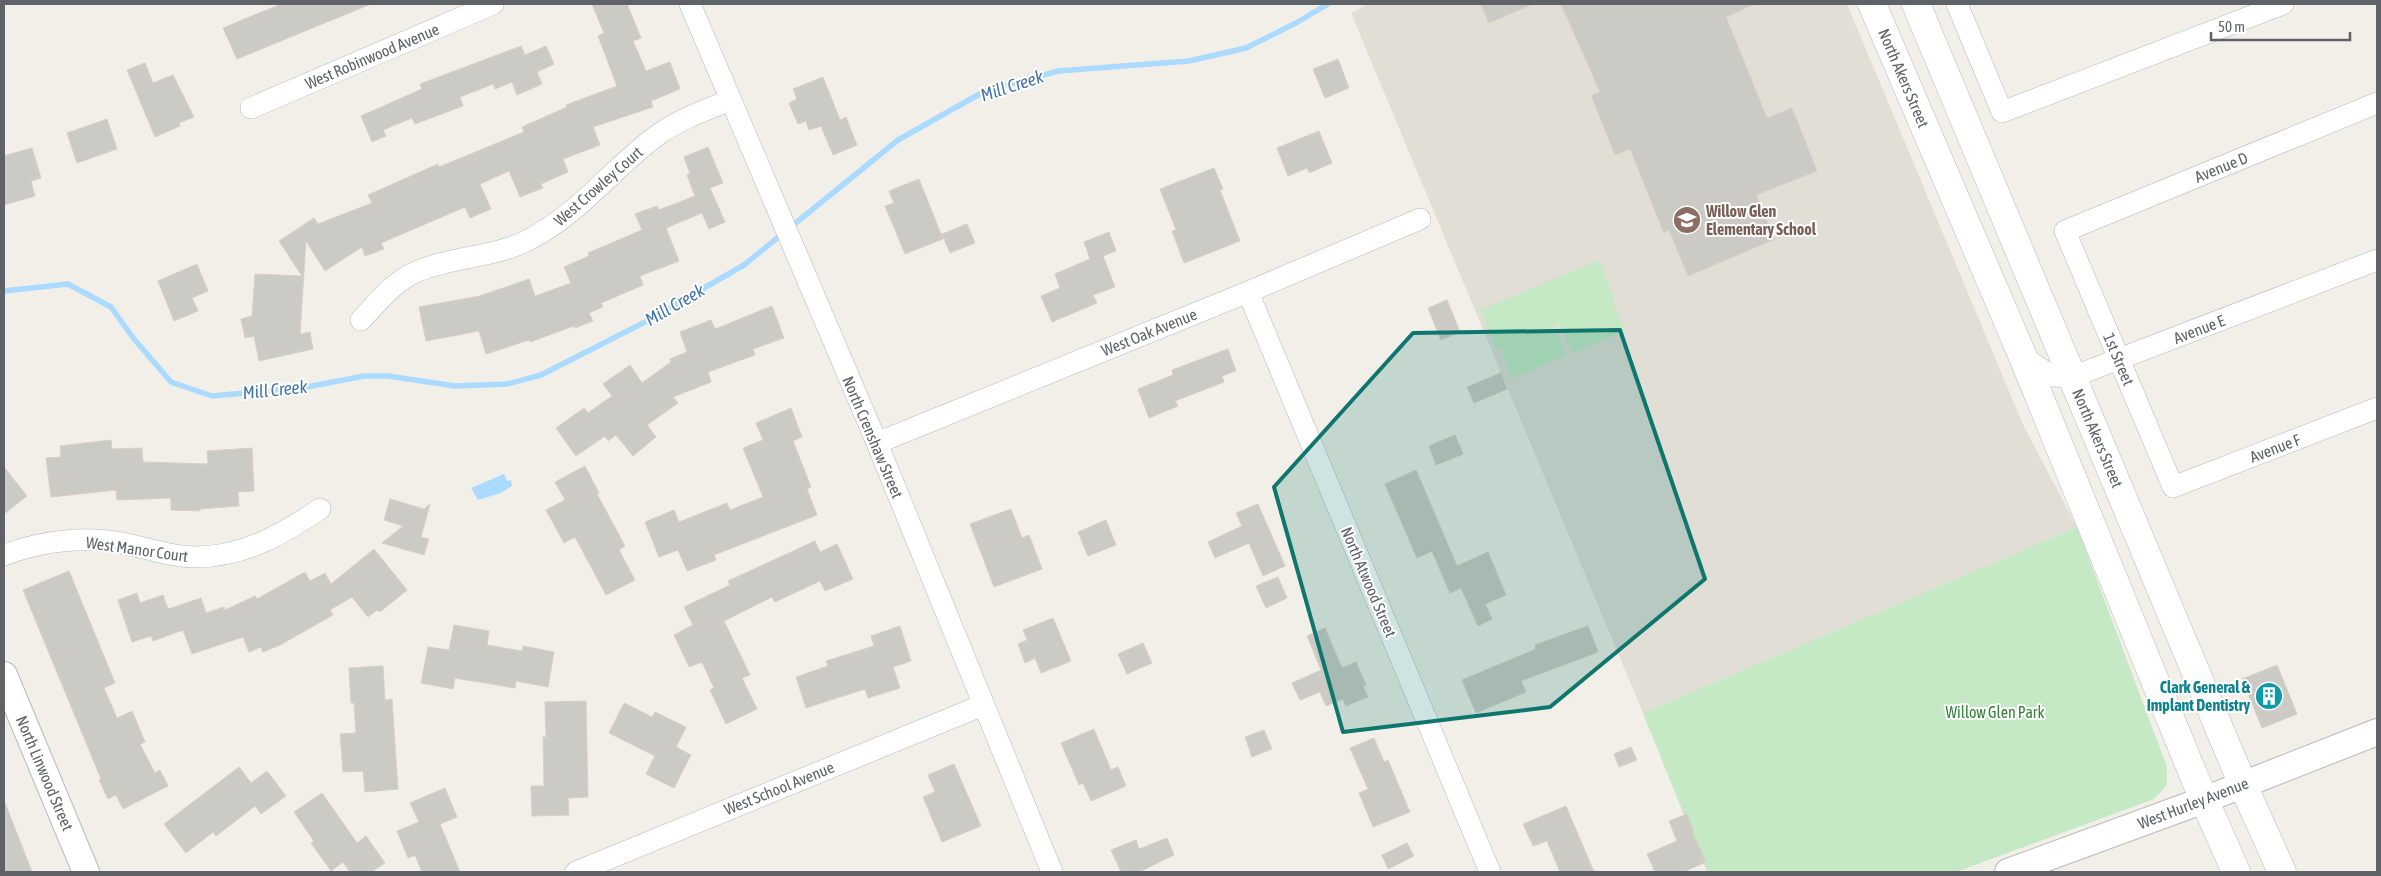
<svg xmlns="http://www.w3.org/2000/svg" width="2381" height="876" viewBox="0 0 2381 876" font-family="'Asap Condensed',sans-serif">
	<rect width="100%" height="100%" fill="#f1efe8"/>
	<path fill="#e1ded6" d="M1368 4H1847L2024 427 2077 527 1643 713 1351 13Z"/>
	<path fill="#c5e8c5" d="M1599 260 1615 299 1612 300 1625 331 1572 353 1559 323 1554 325 1566 355 1512 378 1500 348 1496 349 1480 310Z
		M2077 527 2167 767V785L2154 799 1956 872H1707L1643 713Z"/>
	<path fill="#aadaff" d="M504 474 507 481 511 480 512 486 501 493 478 500 471 488Z"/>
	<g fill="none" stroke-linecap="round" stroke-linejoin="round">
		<path stroke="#aadaff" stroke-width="5.5" d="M4 291 68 284 111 307 134 339 171 382 212 396 302 388 364 376H388L455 386 507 384 541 375 645 322 744 265 898 140 985 91 1058 71 1189 61 1246 48 1296 23 1328 4"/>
	</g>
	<path fill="#cccac5" stroke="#d6d1c6" d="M281 4H371L237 59 223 28Z
		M592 4H627L641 38 633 41 646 71 670 62 680 89 651 101 653 107 593 127 600 145 563 159 568 172 541 184 543 188 520 197 509 171 480 184 491 209 470 218 465 207 381 243 384 249 365 256 362 247 325 271 306 241 300 334 310 332 313 349 259 361 254 336 245 338 241 319 252 316 255 274 302 276 279 241 314 218 318 224 372 203 368 195 438 164 439 167 524 132 522 127 567 107 566 105 617 86 598 36 604 33Z
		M1481 4H1533L1489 23Z
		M1561 4H1755L1726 17 1767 118 1792 108 1817 171 1756 195 1775 239 1688 276 1669 230 1664 233 1630 149 1615 155 1591 95 1600 92Z
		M521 46 525 55 546 46 554 64 537 72 542 84 517 95 512 82 495 89 493 84 460 97 463 106 415 124 412 118 383 130 386 136 372 142 361 116 422 89 420 84Z
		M1338 59 1349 88 1325 98 1313 69Z
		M145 63 153 83 173 75 194 117 179 123 180 126 155 137 127 70Z
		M823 77 840 120 846 117 857 145 833 155 821 126 809 130 806 121 798 124 789 103 797 99 793 89Z
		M107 119 117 149 77 163 67 133Z
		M1319 131 1332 163 1309 173 1307 168 1288 176 1277 148Z
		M708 147 723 183 710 188 725 222 709 229 702 213 666 228 679 261 640 276 643 285 601 303 603 307 589 313 593 321 575 328 574 326 530 342 529 340 486 354 479 331 426 341 419 307 480 296 529 279 535 296 571 283 564 267 589 256 588 253 642 230 635 214 657 206 659 210 695 196 687 175 690 173 684 157Z
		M32 148 41 178 31 181 35 196 4 205V156Z
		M1214 168 1223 189 1220 190 1240 241 1184 263 1172 231 1176 230 1160 189Z
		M919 179 943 239 905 254 885 206 894 203 889 191Z
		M967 224 975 243 950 253 942 234Z
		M1109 232 1116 251 1103 256 1115 287 1093 295 1097 303 1052 322 1041 296 1060 288 1055 274 1090 259 1084 242Z
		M197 264 208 291 192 298 198 311 174 321 158 281Z
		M1447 300 1460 332 1441 340 1428 308Z
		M772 306 784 338 753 349 755 355 708 372 711 382 673 397 678 403 647 425 656 437 633 456 616 435 608 441 605 436 576 456 556 428 584 408 588 413 612 396 603 384 630 365 642 383 671 362 670 359 687 352 680 332 711 320 715 329Z
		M1228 349 1236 371 1222 376 1224 382 1175 401 1178 406 1149 418 1138 389 1173 375 1172 370Z
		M1501 373 1507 389 1474 403 1467 387Z
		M791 408 802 437 793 441 811 487 807 489 817 515 714 555 716 560 687 571 678 550 659 557 645 522 674 510 679 522 727 503 730 510 763 497 743 448 763 440 756 423Z
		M1455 435 1463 454 1436 465 1429 446Z
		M111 440 112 449 142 448 143 462 208 464 207 451 252 448 254 491 238 492 239 506 200 509V511L171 510V498L117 500 116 490 51 497 46 458 61 457 60 446Z
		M585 466 599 493 597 494 625 546 619 550 635 580 606 595 575 537 564 543 546 510 565 500 555 482Z
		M4 467 27 496 4 514Z
		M1416 470 1457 566 1488 552 1506 595 1485 604 1492 619 1478 626 1461 588 1450 593 1432 551 1417 558 1385 484Z
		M390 499 424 509 430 504 421 537 429 539 424 555 382 543 403 526 384 520Z
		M1258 504 1285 566 1263 576 1249 543 1215 558 1208 542 1242 526 1236 513Z
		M1011 509 1022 538 1029 535 1042 569 994 587 970 524Z
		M1106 520 1116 545 1088 556 1078 532Z
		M815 541 820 552 837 544 853 579 825 591 820 581 775 602 772 597 724 621 750 675 742 678 757 709 726 724 710 690 714 688 702 662 689 667 674 635 693 625 684 607 730 585 728 581Z
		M374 549 407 590 380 612 377 610 368 617 352 597 330 610 333 615 280 645 263 652 261 647 249 652 243 637 192 654 183 630 153 641 151 636 132 642 118 600 137 593 140 603 163 595 168 609 201 598 206 613 224 607 225 610 255 596 257 599 305 572 310 581 325 573 331 584Z
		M69 571 115 683 104 688 117 718 132 711 145 742 140 744 155 773 160 770 168 786 123 809 116 795 108 799 99 780 101 779 23 590Z
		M1278 577 1287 598 1266 608 1256 586Z
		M1053 618 1071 661 1041 673 1035 658 1025 663 1018 644 1027 640 1023 630Z
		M454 625 489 631 487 645 522 651 523 646 554 652 548 687 516 681 515 688 455 678 453 689 421 683 428 647 449 650Z
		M900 626 911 661 893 667 900 688 868 698 865 689 806 708 796 677 828 666 826 661 874 646 871 636Z
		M1588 626 1598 652 1521 681 1526 692 1476 713 1462 680 1536 649 1535 645Z
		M1325 628 1342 668 1356 662 1366 685 1363 686 1368 697 1346 706 1343 699 1326 706 1320 692 1300 700 1292 683 1321 670 1307 636Z
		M1143 643 1152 663 1127 674 1118 654Z
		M2277 665 2297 714 2262 728 2242 679Z
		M383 666 385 700 392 699 398 789 365 792 363 771 343 772 340 734 356 733 354 703H351L349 668Z
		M586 701 588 797 568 798 569 815 532 816 531 786H544L543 737H546L545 702Z
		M624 703 652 717 655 712 686 727 676 747 691 755 674 788 646 774 655 756 609 733Z
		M1094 729 1111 770 1118 767 1126 786 1091 801 1083 783 1079 785 1061 743Z
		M1264 730 1272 749 1252 757 1245 737Z
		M1374 738 1384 762 1388 760 1410 812 1373 827 1359 793 1368 789 1350 748Z
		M1631 747 1637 760 1619 767 1614 754Z
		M954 764 981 826 942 842 923 797 935 792 928 775Z
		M239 767 251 783 267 771 286 796 261 814 255 806 216 836 213 832 186 853 164 824Z
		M445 788 457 817 440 824 460 872H422L415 855 408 858 397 831 419 822 410 803Z
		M322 793 357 843 366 836 385 863 371 872H350L343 862 331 871 311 843 314 841 294 812Z
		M4 803H5L32 872H4Z
		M1566 806 1594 872H1560L1547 841 1533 846 1523 824Z
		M1687 814 1694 831H1692L1706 862 1683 872H1655L1647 854 1677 841 1669 821Z
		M1167 838 1174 855 1139 872H1121L1111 850 1136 840 1139 849Z
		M1407 843 1414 856 1388 869 1382 855Z"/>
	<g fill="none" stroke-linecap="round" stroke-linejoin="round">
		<defs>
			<path id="minor" d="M690 4 877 443 1052 872
				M1957 4 2002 112 2283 4
				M2377 103 2065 231 2173 487 2377 408
				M251 108 493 4
				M1248 292 1490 872
				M361 320C377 303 395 280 418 271 453 256 496 258 530 239 583 211 613 167 659 134 680 119 706 110 730 100
				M2023 357 2052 376 2072 377 2377 260
				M877 443 1248 292 1420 219
				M4 555C44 540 89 535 131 545 154 550 174 557 198 557 245 556 283 534 320 509
				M576 872 983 705"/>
			<path id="tertiary" d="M4 675 86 872
				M2008 872 2204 800 2377 732"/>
			<path id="secondary" d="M1872 4 2023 357 2193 774 2236 872
				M1916 4 2243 785 2282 872"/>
		</defs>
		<use href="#minor" stroke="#b5b8bc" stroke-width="22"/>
		<use href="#tertiary" stroke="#b5b8bc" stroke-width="28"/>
		<use href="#secondary" stroke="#b6babf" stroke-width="29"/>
		<use href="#minor" stroke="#fff" stroke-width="21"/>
		<use href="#tertiary" stroke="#fff" stroke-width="26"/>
		<use href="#secondary" stroke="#fff" stroke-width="28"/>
	</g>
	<path fill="#0f766e" fill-opacity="0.2" stroke="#0f766e" stroke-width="4" stroke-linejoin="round" d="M1620 330 1705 579 1550 707 1343 732 1274 487 1413 333Z"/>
	<defs>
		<symbol id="school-disc" viewBox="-11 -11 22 22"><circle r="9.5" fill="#8d6e63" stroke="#fff"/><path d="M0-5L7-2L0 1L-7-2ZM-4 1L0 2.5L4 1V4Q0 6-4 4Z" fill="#fff"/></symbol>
		<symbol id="building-disc" viewBox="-11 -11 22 22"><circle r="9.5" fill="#0f9aa8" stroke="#fff"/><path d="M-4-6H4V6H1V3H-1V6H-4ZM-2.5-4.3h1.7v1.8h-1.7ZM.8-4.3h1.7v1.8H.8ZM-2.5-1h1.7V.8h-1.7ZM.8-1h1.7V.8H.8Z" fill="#fff"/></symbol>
	</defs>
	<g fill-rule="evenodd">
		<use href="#school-disc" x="1671" y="204" width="32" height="32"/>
		<use href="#building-disc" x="2253" y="680" width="32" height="32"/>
	</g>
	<g text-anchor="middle" stroke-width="4" stroke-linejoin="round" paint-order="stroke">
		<g font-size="16" fill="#5f6368" stroke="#fff">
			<text transform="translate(372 56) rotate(-23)" y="6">West Robinwood Avenue</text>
			<text transform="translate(1904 78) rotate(67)" y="6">North Akers Street</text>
			<text transform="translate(2221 167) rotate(-22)" y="6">Avenue D</text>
			<text transform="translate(598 186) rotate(-41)" y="6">West Crowley Court</text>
			<text transform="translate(2199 329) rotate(-21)" y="6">Avenue E</text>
			<text transform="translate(1149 332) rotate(-22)" y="6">West Oak Avenue</text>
			<text transform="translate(2119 359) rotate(67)" y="6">1st Street</text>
			<text transform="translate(873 437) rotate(67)" y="6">North Crenshaw Street</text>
			<text transform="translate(2098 438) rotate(67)" y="6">North Akers Street</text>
			<text transform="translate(2275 448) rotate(-21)" y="6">Avenue F</text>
			<text transform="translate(137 549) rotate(8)" y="6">West Manor Court</text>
			<text transform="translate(1369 582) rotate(67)" y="6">North Atwood Street</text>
			<text transform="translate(45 773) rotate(67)" y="6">North Linwood Street</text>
			<text transform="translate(779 788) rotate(-22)" y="6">West School Avenue</text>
			<text transform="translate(2193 803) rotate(-21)" y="6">West Hurley Avenue</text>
		</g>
		<g font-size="16" font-weight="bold" fill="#785e54" stroke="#fff" text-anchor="start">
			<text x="1706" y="217">Willow Glen<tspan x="1706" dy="18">Elementary School</tspan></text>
		</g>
		<g font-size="16" font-weight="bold" fill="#0d838f" stroke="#fff" text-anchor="end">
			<text x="2250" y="693">Clark General &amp;<tspan x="2250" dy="18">Implant Dentistry</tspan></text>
		</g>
		<g font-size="16" fill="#348238" stroke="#fff">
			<text x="1995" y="718">Willow Glen Park</text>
		</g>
		<g font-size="18" font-style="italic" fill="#4174aa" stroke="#fff">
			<text transform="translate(1012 86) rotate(-18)" y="6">Mill Creek</text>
			<text transform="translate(675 305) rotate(-30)" y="6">Mill Creek</text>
			<text transform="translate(275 390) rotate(-6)" y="6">Mill Creek</text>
		</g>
	</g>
	<rect width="2381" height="876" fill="none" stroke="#5f6368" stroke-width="10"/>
	<path d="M2211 32v8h139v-8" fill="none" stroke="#5f6368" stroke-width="2.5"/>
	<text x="2218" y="32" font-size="15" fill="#5f6368" stroke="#ffffff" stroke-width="4" paint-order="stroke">50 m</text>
</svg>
